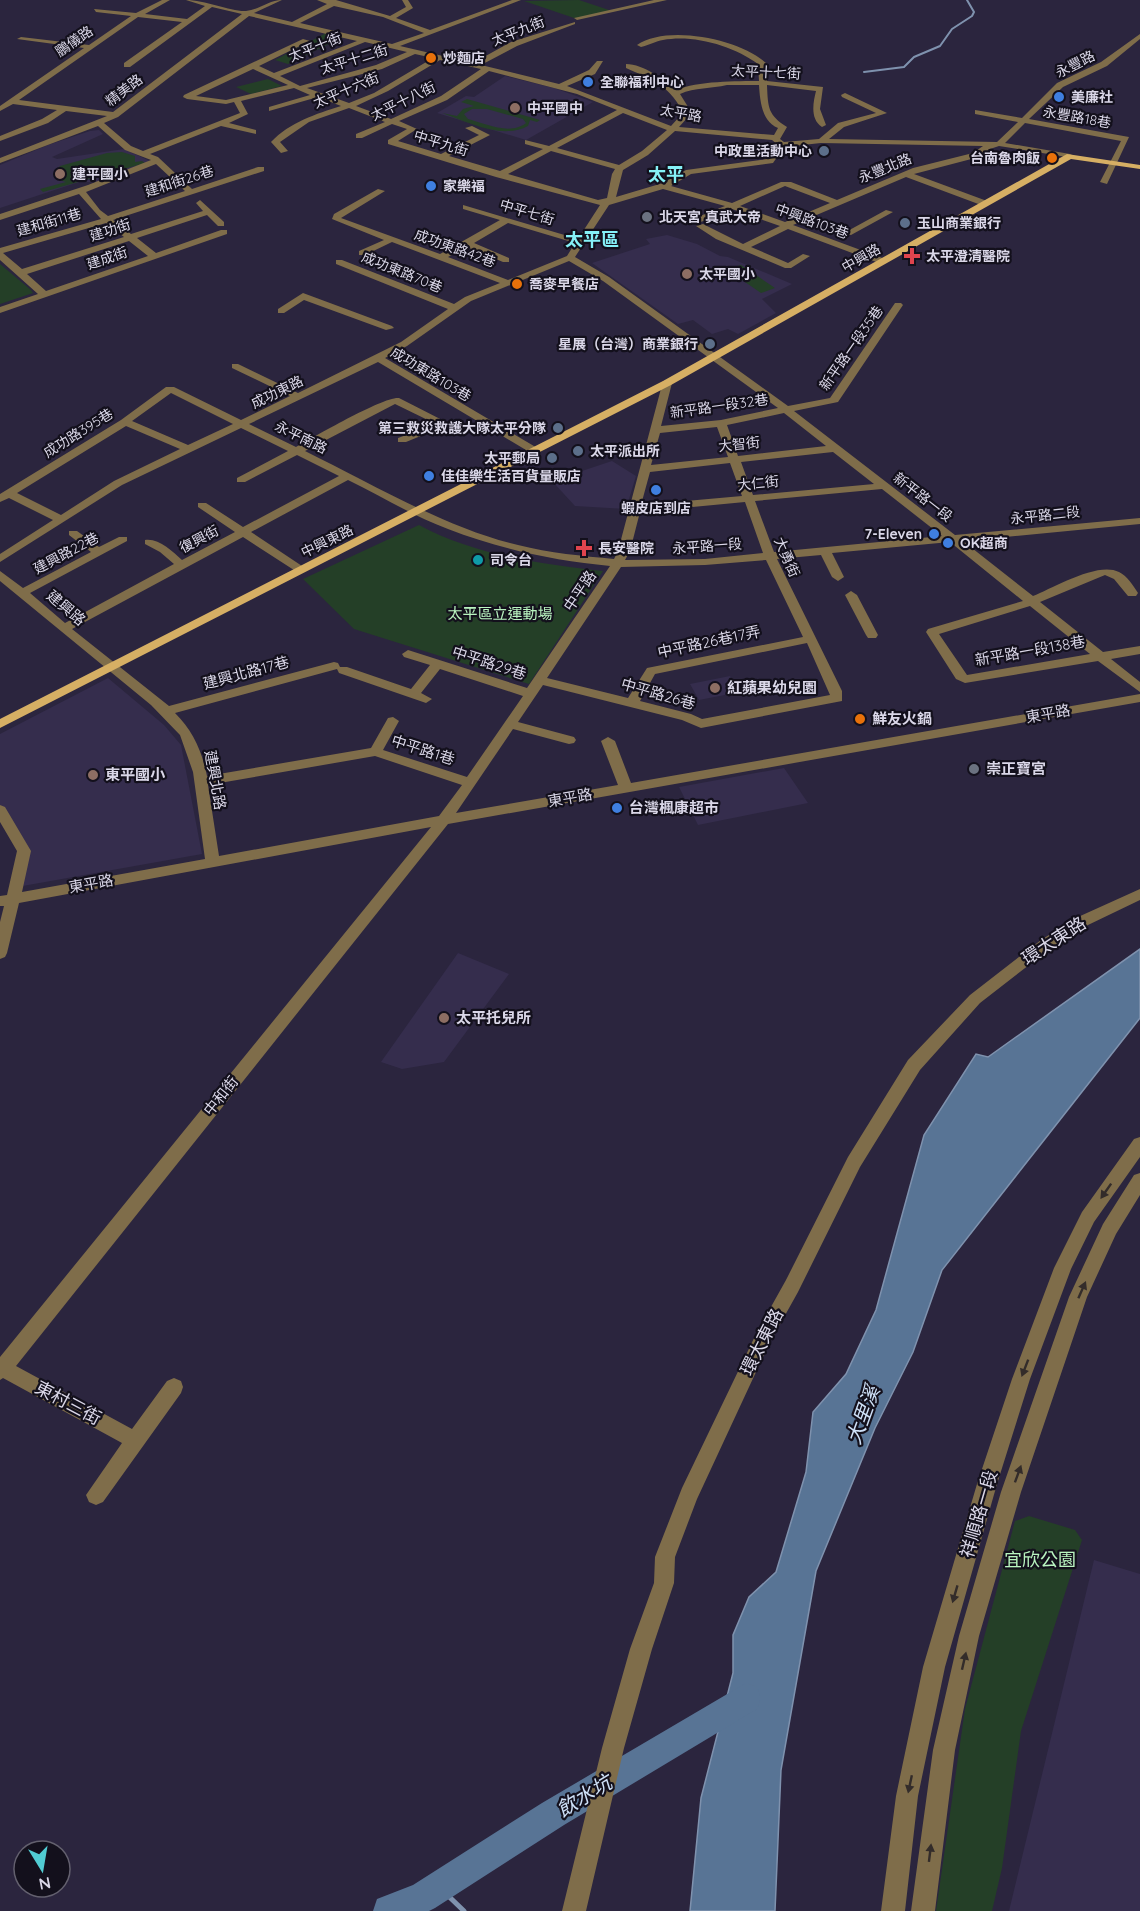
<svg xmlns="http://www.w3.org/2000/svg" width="1140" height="1911" viewBox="0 0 1140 1911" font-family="Quicksand,'Noto Sans TC',sans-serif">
	<rect width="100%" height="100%" fill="#2b253e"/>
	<path fill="#352d4d" d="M505 76 554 88 593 102 526 140 437 113 466 96 474 97Z
		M99 130 103 134 52 157 57 159 124 149 150 161 99 182H79L0 208V165L48 145 90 131Z
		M667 235 697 244 720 256 728 257 792 284 762 299 776 313 738 334 728 329 712 334 693 320 678 324 592 263 650 244 646 239Z
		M612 461 636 476 626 509 575 506 552 481Z
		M730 676 740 692 699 700 690 684Z
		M108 678 164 725 181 745 202 854 17 887 23 851 0 805V734Z
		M784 768 808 803 698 825 679 787Z
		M458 953 509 974 444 1062 402 1069 381 1062Z
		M1094 1560 1140 1574V1911H1009Z"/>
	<path fill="#243f27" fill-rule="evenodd" d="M579 0 612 11 577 19 524 1Z
		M326 33 343 37 288 64 275 60Z
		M268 79 282 86 251 94 236 87Z
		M467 99 540 120 537 122 530 120 528 126C502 140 468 122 442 113L457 116 463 109 474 106 461 102ZM472 109H487L523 119 526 123C510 136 484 123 468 119L464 114Z
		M107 153 122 152 135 156V162L142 161 145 163 43 192 40 189 66 182 56 179 53 174 60 166Z
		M0 264 31 290 33 293 0 304Z
		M741 265 775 288 761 293 726 269Z
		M419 525C474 555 542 564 603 571L529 684 354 629 303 579Z
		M1029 1516 1075 1530 1082 1540 1021 1731 1002 1868 992 1911H936L965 1709 1015 1521Z"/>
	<path fill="#587495" stroke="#7f92ae" stroke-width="1.5" d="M1140 949V1018L942 1270 913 1352 875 1428 816 1571 781 1770 775 1911H690L701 1798 733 1673V1635L749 1597 776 1572 806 1472 813 1412 846 1374 876 1310 924 1135 976 1054 988 1057Z"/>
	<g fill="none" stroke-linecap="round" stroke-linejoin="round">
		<path stroke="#7f92ae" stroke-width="2" d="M864 72 904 67 914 57 940 46 952 29 972 16 974 12 967 0"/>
		<path stroke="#7f92ae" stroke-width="5" d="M439 1887 464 1911"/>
		<path fill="#587495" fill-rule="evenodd" d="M746 1683 757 1687 761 1698 757 1709 564 1825 435 1908 429 1911H373L377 1899 413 1885 542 1803Z"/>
		<path fill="#7f6d4a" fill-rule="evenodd" d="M162 0H170L145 14 187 19 205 6 186 0C205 0 232 12 246 11 259 10 269 0 282 0L254 13 292 22 327 4 317 0H336L390 16 406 7 402 0H408L413 8 396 18 430 30 512 0H521L400 46 473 63 511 42 575 22V24L517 46 481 65 559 84 589 70 597 61H603L595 74 567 86 671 126 680 116 682 110C667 84 653 80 626 68V64C644 64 663 80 677 90 696 81 738 81 759 81L758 64C734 46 693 34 663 40 656 41 649 45 641 47L637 45C667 24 740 39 766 63L767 81 823 87 820 109 826 125 822 127C810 119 813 103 816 91L767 85C768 108 768 115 787 127L780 139 784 142 819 139 838 123 876 113 842 97 841 95 845 93 887 113 844 127 829 139 997 142 1018 122 975 114V110L1022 118 1057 83 1101 62 1140 34V39L1107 66 1063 87 1029 119 1129 137 1107 184 1100 182 1121 141 1025 123 1005 143 1070 154 1074 156 1073 158 999 146 990 149 979 157 914 174 987 201V205H981L906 177 793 225 885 259V263H879L788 229 751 247 788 263 803 254 810 256 791 268H785L716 239 696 226 703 224 743 244 780 226 732 209 696 224H690V220L725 206 663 189 609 205 575 257 609 277 788 406 830 398 895 303H901L903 305 838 402 794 411 955 535 1140 518V524L963 541 1033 596C1053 588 1098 561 1119 572 1127 576 1133 585 1138 593L1136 596H1128L1114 579 1105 575 1040 602 1103 652 1140 646V654L1111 659 1140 682V692L1098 661 965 683 956 679 926 632 928 629 1023 601 950 542 832 553 844 577 838 581 832 577 821 555 777 559 842 691V701L701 728 682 720 543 685 518 722 574 737 576 740 574 743 569 744 513 729 456 813 618 785 601 741 608 737 615 741 631 783 1140 694V702L448 824 16 1366 132 1429 167 1381 174 1378 181 1381 183 1387 181 1393 103 1502 96 1505 89 1502 86 1495 122 1443 3 1378 0 1380V1357L431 827 19 903 7 953 5 957 0 959V922L4 906H0V896L7 895 17 851 0 822V805L5 807 31 851 22 892 205 859 193 772 180 735 151 705 0 581V571L23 588 91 552 69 535V531H77L99 547 119 537H127V541L30 593 65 623 174 564 160 552 145 544V540C159 538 172 551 182 560L235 532 198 507V503H206L243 527 339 476 297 455 245 482H237V478L288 451 241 428 122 485 0 562V554L53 520 9 498 0 502V494L121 420 166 387H174L241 420 290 396 232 368V364H238L298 393 401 342 448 309 336 264V260H342L454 304 465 297 500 283 392 242 365 255H359V251L384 240 332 219 334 214 378 189 385 191 341 218 440 254 500 220 463 209V205L578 239 600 205 496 177 388 144V140L407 129 392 124 362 138H356V134L385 122 349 108 309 122 280 142 288 151 281 153 271 142C290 122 316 114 341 106L318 97 269 111V107L310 95 294 88 241 101 248 114 229 123 256 130V134L221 126 150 154 158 157 192 189 258 167H264V171L113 220 131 234 203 211 196 203 200 200 224 222V226H218L207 215 137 238 156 253 221 230H227V234L0 313V307L38 294 0 260V248L101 219 79 194 0 220V214L88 185 151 160 125 150 98 126 0 163V158L107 116 66 111 48 123 0 141V136L42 119 57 110 13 104 0 111V106L84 48 17 39 21 37 89 45 131 16 96 12 94 9 136 13ZM334 6 383 17 424 33 392 44 300 23ZM212 7 242 14 113 112 19 100 138 17 182 22 124 63V67H130ZM249 16 357 41 274 73 259 66 310 41 303 39 184 95 183 97 187 99 226 104 234 102 240 113 143 151 131 146 104 123 118 117ZM365 42 407 52 376 65 300 86 280 76ZM415 54 433 58 374 93 349 103 307 88 382 69ZM440 60 481 69 441 96 391 119 356 106 388 91ZM253 69 288 85 226 100 196 96ZM489 71 577 94 617 110 549 146 525 140V144L543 149 500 171 449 156 490 135 472 126 465 128 479 135 441 154 398 141 417 129 399 121 447 100ZM727 85H759C760 101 762 122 778 128L774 135 679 127 688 117 690 110 680 94C695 87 711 89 727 85ZM623 113 667 130 642 151 619 165 557 148ZM675 131 772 140 778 145 767 159 686 170 663 183 616 197 623 170 648 155ZM821 143 983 146 973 153 913 168 837 200 791 182H781L732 203 671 186 691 174 773 163 784 147ZM551 151 615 169 612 174 607 198 598 200 508 174ZM156 164 185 191 108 216 100 210 86 192ZM785 186 830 203 785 222 740 206ZM106 223 124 237 22 269 3 253ZM508 223 575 243 567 256 508 280 448 257 467 247 503 262H509V258L474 243ZM129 241 148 256 46 291 27 274ZM569 261 603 281 778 408 721 420 661 426 672 383 663 381 618 551 614 559C582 556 550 553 518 545 448 529 370 483 305 451L395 404 436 424 398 438V442H406L450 424 399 398C384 396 314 437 296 447L249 424 378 362 531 453H539V449L385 358 407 346 471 301ZM171 393 233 424 188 445 132 421ZM784 413 826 446 738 456 727 425ZM126 426 180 449 114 481 61 515 17 493ZM717 427 728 457 651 465 660 433ZM833 452 874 484 753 495 741 462ZM730 463 742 496 641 505 650 472ZM348 480C381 496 413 516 448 529 500 549 554 561 610 566L527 688 408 650 402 654 404 657 430 665 411 689 347 667H340L338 663 334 662 169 706 72 629 243 537 297 572H305V568L251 532ZM882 489 942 536 774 552 755 501ZM745 502 763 553 705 559 625 560 630 551 640 512ZM766 560 803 637 647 668 628 698 547 678 621 567 705 565ZM1030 606 1090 654 967 675 939 634ZM807 643 830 695 702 719 691 714 640 701 655 674ZM337 669 339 673 426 703 432 699 421 693 440 669 523 696 467 777 383 750 399 721 393 717 388 718 371 748 207 776C202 751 193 731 175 713ZM375 756 462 785 439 816 219 856 208 785Z
			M654 0H667L577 20 574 18Z
			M886 210 893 212 851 235 844 233Z
			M303 293 392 326 394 328 386 330 304 300 284 313H278V309Z
			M851 591 857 595 878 635 876 638H868L866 635 845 595Z
			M1140 889V900L1088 925 1051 948 980 1003 920 1070 860 1167 798 1292 769 1344 697 1499 675 1557 674 1583 652 1649 624 1748 586 1911H562L602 1748 630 1649 654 1583 655 1557 682 1488 757 1332 786 1280 848 1157 908 1060 970 995 1041 940 1078 917Z
			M1140 1137V1157L1094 1222 1071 1269 1030 1379 997 1484 945 1667 918 1796 905 1911H881L896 1796 923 1667 977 1484 1012 1379 1054 1268 1082 1212 1134 1139Z
			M1140 1173V1195L1116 1234 1087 1297 1021 1492 979 1636 955 1750 935 1911H911L933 1750 959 1636 1001 1492 1069 1297 1103 1224 1134 1175Z"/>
		<path fill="#d6af64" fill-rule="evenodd" d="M1067 154 1140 165V169L1071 159 671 385 0 728V719L663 381Z"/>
	</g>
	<defs><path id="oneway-solid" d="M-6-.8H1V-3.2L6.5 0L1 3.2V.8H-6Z" transform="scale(1.5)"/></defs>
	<g fill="#332c2a">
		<use href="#oneway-solid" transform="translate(1106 1191) rotate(125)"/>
		<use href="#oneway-solid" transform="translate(1082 1290) rotate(-66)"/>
		<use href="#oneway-solid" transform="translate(1025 1368) rotate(111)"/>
		<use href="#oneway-solid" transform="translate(1018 1474) rotate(-70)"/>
		<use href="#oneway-solid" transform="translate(955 1594) rotate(106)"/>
		<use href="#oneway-solid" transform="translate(964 1661) rotate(-77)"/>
		<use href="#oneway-solid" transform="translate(910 1784) rotate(102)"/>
		<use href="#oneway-solid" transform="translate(930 1853) rotate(-83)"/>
	</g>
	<g fill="#e8710a" stroke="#13101c" stroke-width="2">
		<circle cx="431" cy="58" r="6"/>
		<circle cx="1052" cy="158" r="6"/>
		<circle cx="517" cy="284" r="6"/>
		<circle cx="860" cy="719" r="6"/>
	</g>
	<g fill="#3f7fe0" stroke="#13101c" stroke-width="2">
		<circle cx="588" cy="82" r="6"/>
		<circle cx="1059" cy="97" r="6"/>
		<circle cx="431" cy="186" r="6"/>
		<circle cx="429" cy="476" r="6"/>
		<circle cx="656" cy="490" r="6"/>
		<circle cx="934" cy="534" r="6"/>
		<circle cx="948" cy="543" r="6"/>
		<circle cx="617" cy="808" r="6"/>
	</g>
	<g fill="#8d6e63" stroke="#13101c" stroke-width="2">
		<circle cx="515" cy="108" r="6"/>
		<circle cx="60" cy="174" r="6"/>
		<circle cx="687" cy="274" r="6"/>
		<circle cx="715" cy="688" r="6"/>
		<circle cx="93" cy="775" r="6"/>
		<circle cx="444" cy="1018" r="6"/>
	</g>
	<g fill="#5c6f8a" stroke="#13101c" stroke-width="2">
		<circle cx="824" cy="151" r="6"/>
		<circle cx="905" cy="223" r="6"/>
		<circle cx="710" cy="344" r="6"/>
		<circle cx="558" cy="428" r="6"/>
		<circle cx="578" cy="451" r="6"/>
		<circle cx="552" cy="458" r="6"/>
	</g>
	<g fill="#6b7280" stroke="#13101c" stroke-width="2">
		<circle cx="647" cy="217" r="6"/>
		<circle cx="974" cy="769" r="6"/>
	</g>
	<g fill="#e0444e" stroke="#13101c" stroke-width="2">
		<path d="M909 247h6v6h6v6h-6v6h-6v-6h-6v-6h6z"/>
		<path d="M581 539h6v6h6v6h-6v6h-6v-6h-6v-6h6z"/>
	</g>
	<circle fill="#0f9aa8" stroke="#13101c" stroke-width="2" cx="478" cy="560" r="6"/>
	<g text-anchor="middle" stroke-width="4.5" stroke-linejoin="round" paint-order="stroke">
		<g font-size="14" fill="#dad7e8" stroke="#13101c">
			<text transform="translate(518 31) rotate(-22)" y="5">太平九街</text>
			<text transform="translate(74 41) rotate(-34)" y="5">鵬儀路</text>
			<text transform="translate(315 47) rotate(-22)" y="5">太平十街</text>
			<text transform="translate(354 59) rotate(-17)" y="5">太平十二街</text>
			<text transform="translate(1075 64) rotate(-27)" y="5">永豐路</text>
			<text transform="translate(766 72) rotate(3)" y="5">太平十七街</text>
			<text transform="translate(124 90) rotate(-37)" y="5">精美路</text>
			<text transform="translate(346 90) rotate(-23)" y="5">太平十六街</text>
			<text transform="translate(403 101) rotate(-26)" y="5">太平十八街</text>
			<text transform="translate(681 113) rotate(10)" y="5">太平路</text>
			<text transform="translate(1077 117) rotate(10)" y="5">永豐路18巷</text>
			<text transform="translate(441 143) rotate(17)" y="5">中平九街</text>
			<text transform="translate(885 168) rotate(-22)" y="5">永豐北路</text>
			<text transform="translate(179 181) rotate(-18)" y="5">建和街26巷</text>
			<text transform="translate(527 212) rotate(17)" y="5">中平七街</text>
			<text transform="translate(812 221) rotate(20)" y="5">中興路103巷</text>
			<text transform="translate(49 222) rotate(-16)" y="5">建和街11巷</text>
			<text transform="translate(110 230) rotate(-18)" y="5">建功街</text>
			<text transform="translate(455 248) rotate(20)" y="5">成功東路42巷</text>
			<text transform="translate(107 258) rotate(-19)" y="5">建成街</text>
			<text transform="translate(861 258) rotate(-30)" y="5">中興路</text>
			<text transform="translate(402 272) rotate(22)" y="5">成功東路70巷</text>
			<text transform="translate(851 348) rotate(-55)" y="5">新平路一段35巷</text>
			<text transform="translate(431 374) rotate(31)" y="5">成功東路103巷</text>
			<text transform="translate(277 392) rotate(-26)" y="5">成功東路</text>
			<text transform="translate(719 406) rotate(-8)" y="5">新平路一段32巷</text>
			<text transform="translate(78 433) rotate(-32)" y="5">成功路395巷</text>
			<text transform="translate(301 437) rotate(26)" y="5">永平南路</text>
			<text transform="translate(739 444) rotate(-6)" y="5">大智街</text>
			<text transform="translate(758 483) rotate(-6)" y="5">大仁街</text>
			<text transform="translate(923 497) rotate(38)" y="5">新平路一段</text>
			<text transform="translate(1045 515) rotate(-6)" y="5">永平路二段</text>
			<text transform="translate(199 539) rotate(-28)" y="5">復興街</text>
			<text transform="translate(327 541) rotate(-26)" y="5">中興東路</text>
			<text transform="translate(707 546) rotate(-4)" y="5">永平路一段</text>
			<text transform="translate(66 553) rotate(-28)" y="5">建興路22巷</text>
			<text transform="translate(787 557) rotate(66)" y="5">大勇街</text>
		</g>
		<g font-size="14" font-weight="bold" fill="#dad7e8" stroke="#13101c" text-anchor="start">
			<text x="443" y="63">炒麵店</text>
			<text x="600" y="87">全聯福利中心</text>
			<text x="1071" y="102">美廉社</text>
			<text x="527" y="113">中平國中</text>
			<text x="812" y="156" text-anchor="end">中政里活動中心</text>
			<text x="1040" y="163" text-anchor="end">台南魯肉飯</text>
			<text x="72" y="179">建平國小</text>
			<text x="443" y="191">家樂福</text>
			<text x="659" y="222">北天宮 真武大帝</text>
			<text x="917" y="228">玉山商業銀行</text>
			<text x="926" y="261">太平澄清醫院</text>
			<text x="699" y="279">太平國小</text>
			<text x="529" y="289">喬麥早餐店</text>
			<text x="698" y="349" text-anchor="end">星展（台灣）商業銀行</text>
			<text x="546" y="433" text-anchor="end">第三救災救護大隊太平分隊</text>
			<text x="590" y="456">太平派出所</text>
			<text x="540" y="463" text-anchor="end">太平郵局</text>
			<text x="441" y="481">佳佳樂生活百貨量販店</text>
			<text x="656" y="513" text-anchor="middle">蝦皮店到店</text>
			<text x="922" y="539" text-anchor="end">7-Eleven</text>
			<text x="960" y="548">OK超商</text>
			<text x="598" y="553">長安醫院</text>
			<text x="490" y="565">司令台</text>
		</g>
		<g font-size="15" fill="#dad7e8" stroke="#13101c">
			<text transform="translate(580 591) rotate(-56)" y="5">中平路</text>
			<text transform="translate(66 608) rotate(40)" y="5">建興路</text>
			<text transform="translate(709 642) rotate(-12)" y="5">中平路26巷17弄</text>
			<text transform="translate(1030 651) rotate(-10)" y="5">新平路一段138巷</text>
			<text transform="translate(489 663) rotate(18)" y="5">中平路29巷</text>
			<text transform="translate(246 673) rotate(-15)" y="5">建興北路17巷</text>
			<text transform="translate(658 694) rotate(16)" y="5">中平路26巷</text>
			<text transform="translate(1048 714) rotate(-10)" y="5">東平路</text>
			<text transform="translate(423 750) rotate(18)" y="5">中平路1巷</text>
			<text transform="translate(215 780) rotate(80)" y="5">建興北路</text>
			<text transform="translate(570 798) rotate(-10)" y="5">東平路</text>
			<text transform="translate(91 884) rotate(-10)" y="5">東平路</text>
			<text transform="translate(221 1096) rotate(-51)" y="5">中和街</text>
		</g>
		<g font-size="15" fill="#b9f4c0" stroke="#13101c">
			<text x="500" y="619">太平區立運動場</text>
		</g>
		<g font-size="15" font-weight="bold" fill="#dad7e8" stroke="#13101c" text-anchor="start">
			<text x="727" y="693">紅蘋果幼兒園</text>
			<text x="872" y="724">鮮友火鍋</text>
			<text x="986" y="774">崇正寶宮</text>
			<text x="105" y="780">東平國小</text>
			<text x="629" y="813">台灣楓康超市</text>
			<text x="456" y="1023">太平托兒所</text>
		</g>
		<g font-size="18" font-weight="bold" fill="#85f1f7" stroke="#13101c">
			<text x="666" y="181">太平</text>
			<text x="592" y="246">太平區</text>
		</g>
		<g font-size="18" fill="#dad7e8" stroke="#13101c">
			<text transform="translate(1054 941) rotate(-33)" y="6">環太東路</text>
			<text transform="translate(762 1342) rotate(-63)" y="6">環太東路</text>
			<text transform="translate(68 1403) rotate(28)" y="6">東村三街</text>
			<text transform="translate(979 1514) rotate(-74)" y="6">祥順路一段</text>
		</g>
		<g font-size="18" fill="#b9f4c0" stroke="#13101c">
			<text x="1040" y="1566">宜欣公園</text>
		</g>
		<g font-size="20" font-style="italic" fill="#cfe1f8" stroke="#13101c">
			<text transform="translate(863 1415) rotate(-70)" y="7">大里溪</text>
			<text transform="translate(584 1796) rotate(-31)" y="7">飲水坑</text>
		</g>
	</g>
	<g transform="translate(42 1869) rotate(169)"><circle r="28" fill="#13101c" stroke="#63606e" stroke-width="1.5"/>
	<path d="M0-4.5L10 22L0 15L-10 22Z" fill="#51ccd3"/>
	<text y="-9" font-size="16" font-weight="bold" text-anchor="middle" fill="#dad7e8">N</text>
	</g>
</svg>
